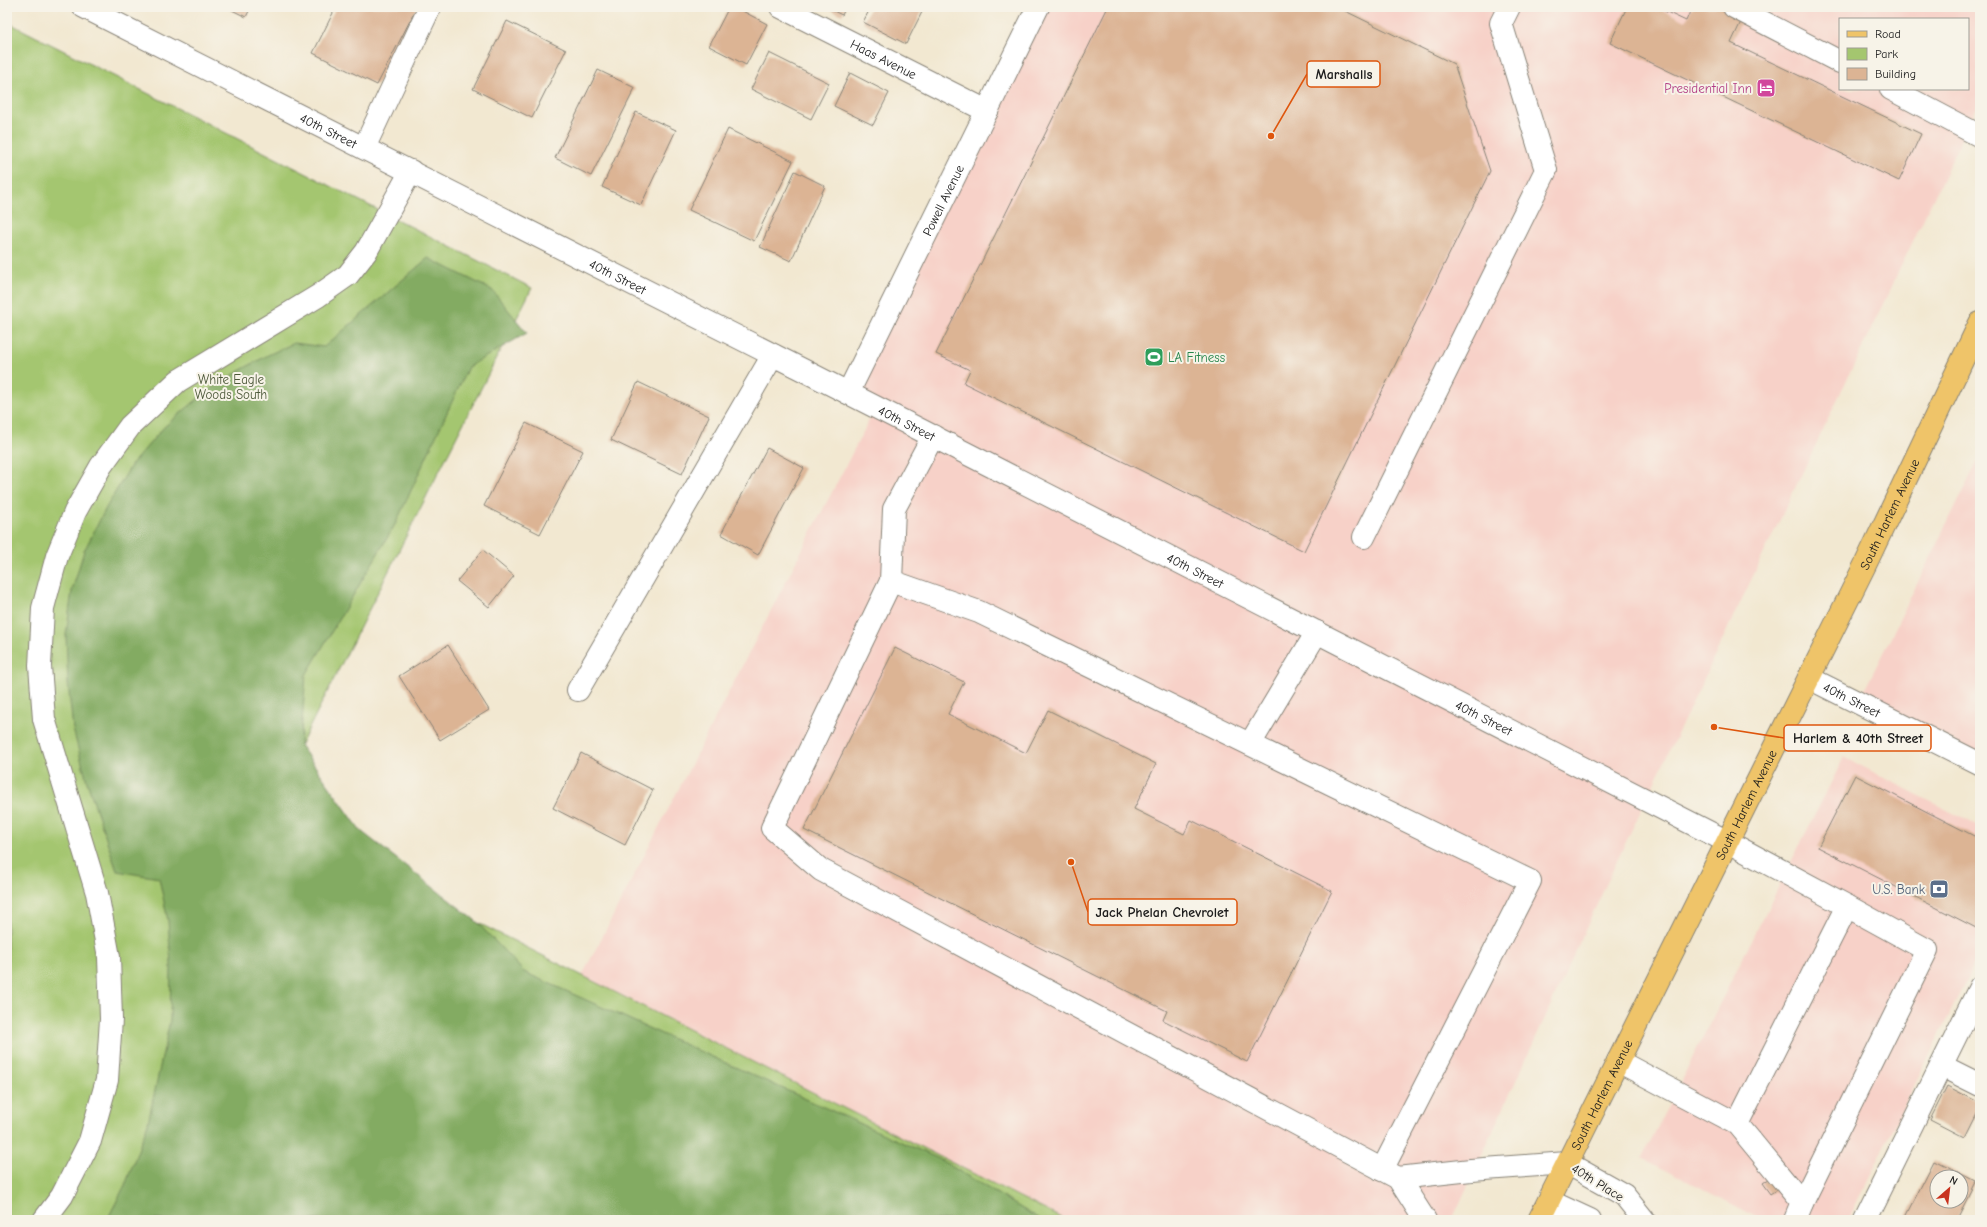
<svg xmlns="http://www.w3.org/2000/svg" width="1987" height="1227" viewBox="0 0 1987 1227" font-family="'Comic Neue',sans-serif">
	<rect width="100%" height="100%" fill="#f7f3e8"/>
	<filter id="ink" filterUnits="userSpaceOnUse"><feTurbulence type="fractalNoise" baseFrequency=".025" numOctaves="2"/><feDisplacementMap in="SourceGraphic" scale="8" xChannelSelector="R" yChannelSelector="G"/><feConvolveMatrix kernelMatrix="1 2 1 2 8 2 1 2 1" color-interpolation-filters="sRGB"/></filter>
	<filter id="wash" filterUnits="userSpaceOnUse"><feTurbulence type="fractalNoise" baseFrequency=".012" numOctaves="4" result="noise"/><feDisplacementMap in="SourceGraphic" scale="16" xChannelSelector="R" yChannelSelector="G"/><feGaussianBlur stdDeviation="0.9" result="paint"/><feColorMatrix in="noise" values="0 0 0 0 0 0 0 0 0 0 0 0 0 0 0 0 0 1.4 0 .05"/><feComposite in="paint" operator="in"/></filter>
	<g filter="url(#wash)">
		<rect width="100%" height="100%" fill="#f2e8d1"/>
		<path fill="#f7d1c8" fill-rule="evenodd" d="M1038 7H1980V101L1622 850 1452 1220H1065L582 976 875 409 847 393ZM1840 19H1968V89H1840Z
			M1980 457V755L1861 697Z
			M1844 757 1980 827V952L1848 1220H1763L1642 1158Z"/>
		<path fill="#a4c66f" stroke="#607146" d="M7 22 532 288 265 815 1065 1220H7Z"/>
		<path fill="#83ab62" stroke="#50643f" d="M428 258 492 290 527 333 468 367 396 523 306 675 300 745 361 831 475 920 524 972 939 1159 1041 1220H107L126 1183 148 1123 170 1020 171 964 168 921 159 878 117 871 87 782 73 729 68 683 66 635 72 591 84 551 106 508 132 464 164 427 205 393 239 371 270 354 294 343 324 347Z"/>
		<g id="blocks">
			<path fill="#dcb494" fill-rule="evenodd" d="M226 7H251L246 17Z
				M336 7H417L377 85 313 53Z
				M729 7H735L767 24 746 65 709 46Z
				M825 7H846L842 15Z
				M871 7H921L924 8 906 44 863 22Z
				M1108 7H1337L1454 64 1490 171 1304 551 964 383 970 370 936 354Z
				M1627 7H1656L1686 21 1692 7H1748L1731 43 1921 134 1899 181 1610 43Z
				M507 21 566 50 532 118 473 89Z
				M769 53 829 83 811 119 751 89Z
				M598 70 635 88 591 176 555 158Z
				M850 73 889 93 873 125 834 106Z
				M636 112 676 130 641 205 602 187Z
				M728 129 793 161 754 241 689 210Z
				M795 171 825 186 791 261 760 247Z
				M638 382 709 416 682 474 611 440Z
				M526 423 583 451 540 534 484 506Z
				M767 448 804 468 758 555 721 534Z
				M483 550 514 576 489 607 457 581Z
				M448 645 489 710 440 740 399 676Z
				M895 648 964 682 948 714 1026 753 1048 710 1156 764 1134 809 1184 834 1191 820 1332 891 1247 1062 1163 1020 1167 1011 804 830Z
				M581 753 653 790 625 845 553 808Z
				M1855 775 1980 839V930L1818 847Z
				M1947 1086 1980 1103V1108L1965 1138 1930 1120Z
				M1934 1161 1975 1182 1956 1220H1904ZM1937 1177H1961V1201H1937Z
				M1781 1170 1789 1181 1770 1194 1762 1183Z"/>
		</g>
	</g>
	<g filter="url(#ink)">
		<use href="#blocks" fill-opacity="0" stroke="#878276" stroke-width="1"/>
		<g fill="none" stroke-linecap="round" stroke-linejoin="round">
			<defs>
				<g id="minor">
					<path id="s1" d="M84 7 805 371 1728 842 1847 906 1737 1124"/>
					<path id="s2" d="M781 7 987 111"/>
					<path d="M1734 7 1840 62"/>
					<path d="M1891 89 1980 136"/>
					<path d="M364 148 430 7"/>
					<path id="s3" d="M848 393 1038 7"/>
					<path d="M933 436 894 509 891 581 772 828 821 870 1398 1178 1425 1220"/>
					<path d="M1364 537 1546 170 1501 23 1509 7"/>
					<path d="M891 581 979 612 1530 881 1382 1170"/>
					<path id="s4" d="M1809 678 1980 764"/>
					<path d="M578 690 773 355"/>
					<path d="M1250 744 1317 632"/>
					<path d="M1618 1061 1737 1124 1802 1203 1795 1220"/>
					<path d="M1942 1066 1980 1085"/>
					<path d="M1398 1178 1471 1170 1567 1163 1624 1195 1644 1220"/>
					<path d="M1549 1201 1590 1220"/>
					<path d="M1802 1203 1927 950 1847 906"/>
					<path d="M44 1220 62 1196 90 1141 107 1080 111 1019 109 957 97 893 44 719 40 666 43 608 57 556 75 512 101 466 130 426 178 381 318 296 348 275 366 252 411 171"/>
					<path d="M1865 1220 1980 987"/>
				</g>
				<g id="major">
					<path id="s5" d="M1539 1220 1865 565 1980 323"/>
				</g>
			</defs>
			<use href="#minor" stroke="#878276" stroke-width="24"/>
			<use href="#major" stroke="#878276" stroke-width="24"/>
			<use href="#minor" stroke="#fff" stroke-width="22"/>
			<use href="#major" stroke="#efc469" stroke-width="22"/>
		</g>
	</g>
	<defs>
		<symbol id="hotel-square" viewBox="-11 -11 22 22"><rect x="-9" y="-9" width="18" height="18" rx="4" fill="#d1479c" stroke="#f7f3e8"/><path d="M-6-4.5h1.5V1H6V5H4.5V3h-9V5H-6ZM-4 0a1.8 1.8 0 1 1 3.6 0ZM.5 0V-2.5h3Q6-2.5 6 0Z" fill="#fff"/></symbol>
		<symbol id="stadium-square" viewBox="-11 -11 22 22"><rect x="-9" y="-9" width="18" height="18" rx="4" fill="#2e9e5b" stroke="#f7f3e8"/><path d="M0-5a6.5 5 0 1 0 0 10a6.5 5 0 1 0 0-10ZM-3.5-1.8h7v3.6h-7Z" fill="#fff"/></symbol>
		<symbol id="bank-square" viewBox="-11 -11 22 22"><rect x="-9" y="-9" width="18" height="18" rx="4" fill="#5c6f8a" stroke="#f7f3e8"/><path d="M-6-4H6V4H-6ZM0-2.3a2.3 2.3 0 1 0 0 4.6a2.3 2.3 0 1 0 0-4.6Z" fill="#fff"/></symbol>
	</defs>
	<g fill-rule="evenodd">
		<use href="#hotel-square" x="1755" y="77" width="22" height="22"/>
		<use href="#stadium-square" x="1143" y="346" width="22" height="22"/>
		<use href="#bank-square" x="1928" y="878" width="22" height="22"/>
	</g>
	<g text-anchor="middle" stroke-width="4" stroke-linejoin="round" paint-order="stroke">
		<g font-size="13" fill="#1c1c1c" stroke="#f7f3e8">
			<text dy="5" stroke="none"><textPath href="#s2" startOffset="115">Haas Avenue</textPath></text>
			<text dy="5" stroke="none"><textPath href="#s1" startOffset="274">40th Street</textPath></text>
			<text dy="5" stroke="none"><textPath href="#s3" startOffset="215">Powell Avenue</textPath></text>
			<text dy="5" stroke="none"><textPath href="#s1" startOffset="598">40th Street</textPath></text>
			<text dy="5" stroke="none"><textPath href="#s1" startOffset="922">40th Street</textPath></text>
			<text dy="5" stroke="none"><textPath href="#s5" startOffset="788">South Harlem Avenue</textPath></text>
			<text dy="5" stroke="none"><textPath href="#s1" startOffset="1246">40th Street</textPath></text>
			<text dy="5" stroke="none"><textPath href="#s4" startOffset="48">40th Street</textPath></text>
			<text dy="5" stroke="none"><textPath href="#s1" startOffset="1570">40th Street</textPath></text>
			<text dy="5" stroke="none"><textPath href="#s5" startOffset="464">South Harlem Avenue</textPath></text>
			<text dy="5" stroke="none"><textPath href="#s5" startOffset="140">South Harlem Avenue</textPath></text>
			<text transform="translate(1598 1182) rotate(32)" y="5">40th Place</text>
		</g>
		<g font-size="13" fill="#b23c85" stroke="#f7f3e8" text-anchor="end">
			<text x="1752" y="93">Presidential Inn</text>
		</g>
		<g font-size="13" fill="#27864d" stroke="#f7f3e8" text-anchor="start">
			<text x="1168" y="362">LA Fitness</text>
		</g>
		<g font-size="13" fill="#4c5839" stroke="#f7f3e8">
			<text x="231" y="384">White Eagle<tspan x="231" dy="15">Woods South</tspan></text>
		</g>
		<g font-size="13" fill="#4e5e75" stroke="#f7f3e8" text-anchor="end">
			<text x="1925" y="894">U.S. Bank</text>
		</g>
	</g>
	<path fill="none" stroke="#de560d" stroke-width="1.5" d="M1271 136L1307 74M1714 727L1784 738M1071 862L1088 912"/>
	<g fill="#de560d" stroke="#f7f3e8" stroke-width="1.5">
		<circle cx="1271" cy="136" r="4"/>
		<circle cx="1714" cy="727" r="4"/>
		<circle cx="1071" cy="862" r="4"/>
	</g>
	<g fill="#f7f3e8" stroke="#de560d" stroke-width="1.5">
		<rect x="1307" y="61" width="73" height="26" rx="4"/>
		<rect x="1784" y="725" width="147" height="26" rx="4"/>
		<rect x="1088" y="899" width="149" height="26" rx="4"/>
	</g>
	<g font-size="14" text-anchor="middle" font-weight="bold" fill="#1c1c1c">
		<text x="1344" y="79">Marshalls</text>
		<text x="1858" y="743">Harlem &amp; 40th Street</text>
		<text x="1162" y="917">Jack Phelan Chevrolet</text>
	</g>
	<rect width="1987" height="1227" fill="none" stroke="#f7f3e8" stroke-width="24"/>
	<rect x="1839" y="18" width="130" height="72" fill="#f7f3e8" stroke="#9f9d96"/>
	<rect x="1847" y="31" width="20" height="6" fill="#efc469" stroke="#9f9d96"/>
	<text x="1875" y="38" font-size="12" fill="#1c1c1c">Road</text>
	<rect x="1847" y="48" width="20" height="12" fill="#a4c66f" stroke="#9f9d96"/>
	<text x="1875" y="58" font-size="12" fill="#1c1c1c">Park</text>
	<rect x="1847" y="68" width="20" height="12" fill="#dcb494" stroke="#9f9d96"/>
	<text x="1875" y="78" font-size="12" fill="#1c1c1c">Building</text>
	<g transform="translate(1949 1189) rotate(28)"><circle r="19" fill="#f7f3e8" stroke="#9f9d96"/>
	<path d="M0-3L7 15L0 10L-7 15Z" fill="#c8321e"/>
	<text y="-6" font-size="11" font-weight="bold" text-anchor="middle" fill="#1c1c1c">N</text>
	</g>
</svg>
